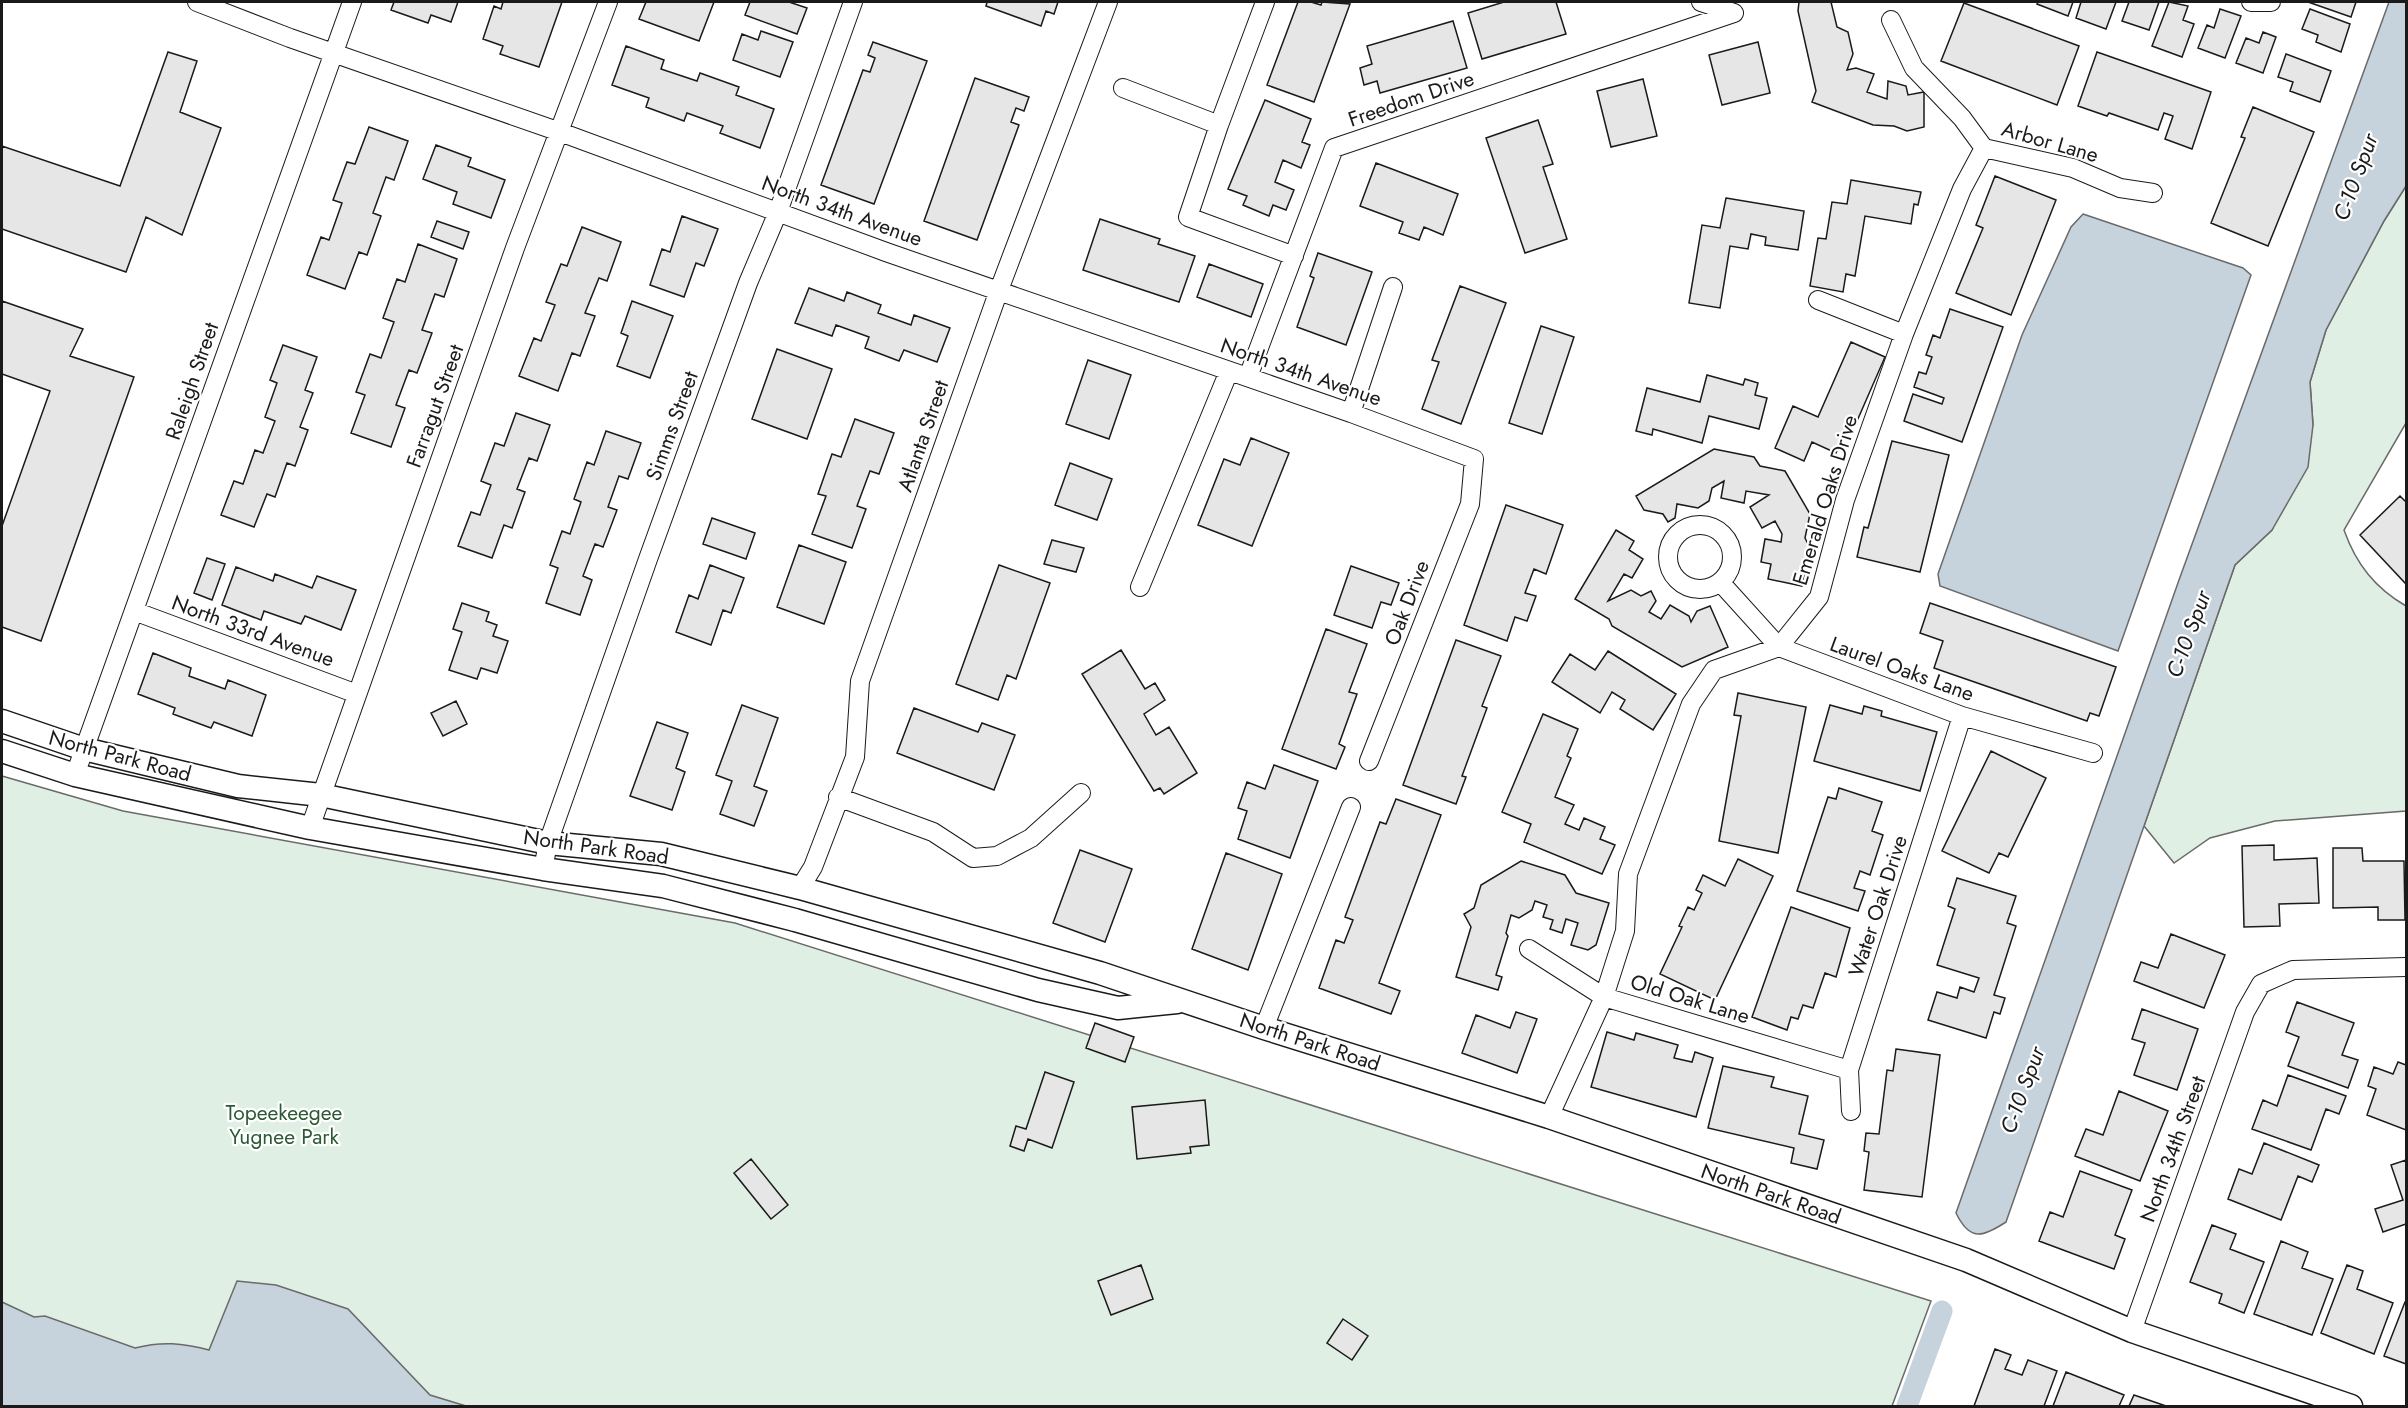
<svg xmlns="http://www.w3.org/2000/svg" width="2408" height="1408" viewBox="0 0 2408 1408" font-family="Jost,sans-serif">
	<rect width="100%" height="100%" fill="#fff"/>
	<path fill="#e0efe3" stroke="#6a6a6a" stroke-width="1.5" d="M2406 186V423L2344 530C2356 564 2375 588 2406 606V811L2275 821 2210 838 2174 863 2144 826 2235 565 2272 530 2313 425 2310 382 2326 330 2384 221Z
		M2 776 123 811 735 923 1931 1301 1892 1406H2Z"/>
	<path fill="#c6d2dc" stroke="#6a6a6a" stroke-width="1.5" d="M2389 2H2406V186L2384 221 2326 330 2310 382 2313 425 2308 467 2272 530 2235 565 2006 1222C1983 1237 1970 1242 1956 1213L2179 580Z
		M2083 214 2243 268 2251 275 2118 651 1940 586 1938 574 2022 335 2071 227Z
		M237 1281 276 1285 348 1309 430 1395 466 1406H2V1302L34 1317 45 1316 135 1348C162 1341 183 1343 209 1350Z"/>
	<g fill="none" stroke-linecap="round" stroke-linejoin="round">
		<path stroke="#c6d2dc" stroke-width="21" d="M1907 1406 1942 1311"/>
	</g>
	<path fill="#e6e6e6" stroke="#1a1a1a" stroke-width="1.5" d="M394 2H458L451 22 431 15 428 23 391 10Z
		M503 2H562L539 67 500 54 503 46 483 39 494 6 501 9Z
		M646 2H714L699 41 639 19Z
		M750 2H789L807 8 797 34 745 15Z
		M987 2H1058L1054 14 1046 11 1041 26 986 6Z
		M1298 2H1311L1321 5 1322 2 1350 4 1314 102 1267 85Z
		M1504 2H1556L1566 34 1482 59 1468 13Z
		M1799 2H1831L1837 27 1848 32 1853 54 1847 70 1856 68 1874 74 1867 92 1887 99 1888 81 1906 86 1908 95 1924 92V127L1907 131 1894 126 1873 125 1812 102 1816 91 1798 11Z
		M2038 2H2073L2068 16 2037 4Z
		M2081 2H2116L2106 29 2076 18Z
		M2129 2H2159L2149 30 2122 21Z
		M2169 2 2188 6 2183 20 2194 24 2182 57 2152 46Z
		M2308 2H2356L2351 17Z
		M1964 3 2079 46 2057 105 1941 61Z
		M2220 9 2241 16 2225 58 2198 48 2207 25 2214 28Z
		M2310 9 2350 24 2341 52 2316 42 2318 35 2302 29Z
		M1453 21 1467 68 1380 93 1377 81 1364 85 1360 68 1372 64 1367 46Z
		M761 31 793 42 780 77 733 60 742 34 758 40Z
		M2263 32 2276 37 2263 73 2236 63 2246 38 2259 43Z
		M873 42 927 61 874 204 821 185 863 70 870 72 875 58 868 55Z
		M1758 42 1770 93 1722 105 1709 55Z
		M626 46 664 60 661 69 697 81 700 73 739 87 736 95 774 109 760 148 720 133 723 126 687 113 684 121 646 107 649 98 612 85Z
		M168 52 197 61 180 112 221 128 182 235 146 217 126 272 2 229V146L120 186Z
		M2097 52 2211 92 2192 149 2165 139 2173 116 2164 113 2158 130 2109 113 2107 116 2078 106Z
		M2286 54 2331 71 2320 102 2290 91 2293 82 2278 77Z
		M975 78 1029 97 1024 111 1016 108 1011 122 1019 125 977 240 924 221Z
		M1643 79 1657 136 1611 147 1597 91Z
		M1265 100 1311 119 1302 142 1310 145 1301 168 1283 160 1275 182 1294 190 1286 210 1273 205 1269 216 1243 205 1247 196 1228 189Z
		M2253 107 2314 132 2268 246 2211 223 2245 138 2241 137Z
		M1538 120 1553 164 1543 167 1567 239 1525 253 1486 138Z
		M369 127 408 141 394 180 386 177 373 213 381 216 367 255 359 252 345 289 307 275 321 237 329 240 342 203 333 200 347 162 355 164Z
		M436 145 471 158 468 166 505 180 491 218 453 204 457 192 423 179Z
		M1376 163 1458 194 1443 235 1424 227 1419 240 1399 233 1403 222 1360 206Z
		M1995 176 2056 200 2011 315 1956 293 1983 228 1976 225Z
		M1851 180 1921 192 1918 205 1914 204 1911 224 1865 216 1855 276 1846 274 1843 292 1810 286 1818 238 1826 239 1832 202 1847 204Z
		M1726 198 1804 211 1798 250 1765 245 1766 237 1751 234 1748 249 1730 246 1720 308 1689 303 1702 225 1720 228Z
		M682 216 718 229 704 266 696 263 684 297 650 285 662 249 670 252Z
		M1100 219 1160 239 1158 244 1195 256 1179 302 1083 270Z
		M437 221 469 232 463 249 431 237Z
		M582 227 621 242 607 281 599 278 585 313 595 316 580 356 572 353 558 391 519 376 534 338 541 341 555 305 546 302 561 264 567 266Z
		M418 244 457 259 444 297 435 294 422 330 432 333 417 373 409 370 396 405 405 408 391 447 351 433 365 395 356 392 370 354 381 358 394 322 383 318 397 279 405 282Z
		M1318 253 1372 272 1346 345 1297 327 1314 278 1310 276Z
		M1209 264 1263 284 1251 317 1197 297Z
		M1460 286 1506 303 1461 424 1422 409 1439 362 1432 360Z
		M809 288 844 301 847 292 881 305 878 313 911 325 914 315 950 328 937 362 904 350 899 361 865 348 869 337 836 325 832 336 795 323Z
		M2 301 83 329 70 356 134 377 41 641 2 627V526L50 391 2 374Z
		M632 301 673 316 650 378 617 366 628 336 621 333Z
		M1950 309 2003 327 1962 442 1904 421 1913 394 1942 404 1944 398 1914 387 1919 372 1926 374 1932 357 1926 355 1933 335 1940 338Z
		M1541 326 1574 337 1542 434 1509 423Z
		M1851 342 1885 357 1857 421 1851 418 1836 453 1812 442 1804 461 1775 448 1793 406 1818 417Z
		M283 345 317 357 305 390 313 393 300 427 308 430 295 466 287 463 275 497 267 494 254 527 221 515 234 481 243 484 255 450 263 453 275 421 265 417 277 383 270 380Z
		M777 349 832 369 807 439 752 419Z
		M1088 360 1131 375 1109 439 1066 424Z
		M1707 375 1743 385 1745 379 1758 383 1755 395 1767 398 1759 429 1709 416 1702 443 1653 429 1652 435 1636 431 1647 388 1700 402Z
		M516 413 550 425 537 461 529 458 517 489 525 492 512 528 504 525 492 558 458 546 471 512 480 515 491 485 481 481 495 443 504 446Z
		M855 419 894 433 879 474 870 471 857 506 866 509 852 548 812 534 826 496 818 494 832 454 841 457Z
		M606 431 641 443 628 479 619 476 608 507 617 510 603 547 595 544 583 576 592 580 580 615 546 603 558 568 550 565 562 531 570 534 581 502 574 499 587 462 594 465Z
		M1251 438 1289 453 1252 546 1198 525 1224 459 1240 465Z
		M1892 441 1949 455 1920 572 1857 557 1864 527 1868 528Z
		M1714 449 1754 457 1760 466 1785 471 1810 514 1805 538 1809 546 1802 586 1768 579 1771 564 1761 562 1765 539 1781 542 1782 534 1775 521 1762 528 1750 507 1769 495 1746 491 1744 503 1721 498 1724 481 1712 488 1709 501 1698 508 1677 504 1675 518 1668 522 1663 514 1644 510 1636 496Z
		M1070 463 1112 479 1097 520 1055 505Z
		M2400 496 2406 502V584L2360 535Z
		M1506 505 1563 525 1546 574 1534 569 1525 593 1536 596 1527 621 1515 617 1507 641 1464 625Z
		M712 518 755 533 746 559 703 544Z
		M1616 530 1634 541 1629 550 1643 559 1632 578 1624 574 1608 601 1631 590 1641 596 1651 591 1656 601 1649 612 1661 619 1670 605 1689 616 1691 622 1697 611 1710 606 1728 647 1682 667 1612 626 1609 619 1575 599Z
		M1052 540 1084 548 1076 572 1044 564Z
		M799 545 846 562 824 624 777 607Z
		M207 558 225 564 212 600 194 593Z
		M710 565 744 578 731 613 723 610 711 645 676 632 689 595 698 599Z
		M999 565 1050 583 1016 679 1007 675 998 700 956 684Z
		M1351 566 1399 583 1391 605 1381 602 1372 628 1334 615Z
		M236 567 273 581 275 574 312 588 317 576 356 590 341 630 305 616 301 624 264 611 261 620 222 605Z
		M462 603 489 612 486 621 497 625 493 636 508 641 497 673 481 668 477 679 449 670 462 632 453 629Z
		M1930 603 2116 667 2099 716 2090 713 2087 721 1934 668 1943 641 1920 633Z
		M1326 629 1367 644 1349 692 1357 694 1339 744 1345 747 1336 769 1282 749Z
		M1456 640 1501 656 1482 706 1487 708 1462 776 1466 777 1456 804 1403 785Z
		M1121 650 1145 689 1155 683 1165 700 1144 714 1156 735 1169 727 1197 773 1164 794 1160 788 1154 791 1082 674Z
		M1608 651 1676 694 1653 730 1620 709 1625 700 1612 692 1600 713 1552 682 1570 654 1595 670Z
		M153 653 191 668 189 676 225 689 228 680 266 695 252 736 214 722 211 728 173 714 175 708 138 694Z
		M1738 693 1806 707 1778 853 1719 841 1741 716 1734 715Z
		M456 701 467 724 443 736 431 713Z
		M742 705 778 718 754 786 767 791 754 826 720 814 732 781 716 775Z
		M1830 705 1862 714 1864 706 1882 711 1881 716 1937 732 1920 791 1814 761Z
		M914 708 978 732 982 723 1015 735 994 790 897 753Z
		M1543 714 1578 729 1567 756 1571 758 1555 797 1574 805 1565 824 1579 830 1584 818 1605 827 1600 839 1615 845 1602 874 1524 842 1531 824 1502 812Z
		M657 722 688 733 676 768 685 772 672 810 630 796Z
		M1991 751 2046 778 2008 857 1999 853 1989 873 1942 851Z
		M1274 765 1318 781 1290 858 1238 839 1247 811 1238 808 1247 782 1265 789Z
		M1839 788 1882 802 1872 831 1883 835 1870 875 1860 871 1854 888 1865 891 1858 911 1797 891 1828 797 1836 799Z
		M1396 799 1441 815 1379 983 1400 991 1391 1014 1319 988 1336 940 1344 943 1353 920 1345 917 1380 822 1386 824Z
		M2274 845V860L2317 858 2319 903 2279 904 2280 926 2244 927 2242 846Z
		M2333 848H2362L2363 861H2404L2405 920H2378V907L2333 908Z
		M1080 850 1132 869 1105 942 1053 923Z
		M1226 853 1282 874 1248 970 1192 949Z
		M1738 859 1773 876 1715 1000 1660 974 1682 927 1679 926 1688 907 1694 910 1702 893 1696 890 1703 875 1725 886Z
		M1521 861 1565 875 1576 893 1609 903 1596 945 1588 950 1571 945 1578 923 1566 919 1562 933 1550 929 1553 920 1543 917 1547 905 1535 901 1532 910 1519 918 1511 915 1506 933 1508 936 1496 975 1502 977 1498 990 1456 977 1471 927 1464 914 1474 908 1481 885Z
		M1957 878 2016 896 2007 923 2016 926 1994 995 2005 998 2000 1014 1994 1012 1986 1038 1928 1020 1937 992 1957 998 1960 987 1974 992 1979 978 1937 965 1955 909 1948 906Z
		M1791 907 1850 928 1836 977 1825 973 1813 1008 1803 1005 1798 1019 1791 1017 1787 1030 1752 1017Z
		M2171 934 2225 955 2204 1008 2134 981 2141 962 2158 968Z
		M2297 1002 2354 1023 2342 1055 2358 1060 2348 1088 2288 1066 2299 1037 2286 1032Z
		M2142 1009 2198 1029 2177 1090 2134 1075 2145 1043 2132 1039Z
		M1516 1012 1537 1019 1517 1073 1462 1053 1476 1015 1510 1028Z
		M1095 1023 1134 1037 1125 1062 1086 1048Z
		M1607 1032 1634 1040 1636 1033 1678 1045 1674 1058 1692 1062 1695 1052 1713 1058 1696 1117 1591 1087Z
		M1896 1049 1940 1055 1922 1197 1864 1190 1869 1152 1864 1151 1866 1133 1879 1134 1887 1070 1893 1071Z
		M2398 1062 2406 1065V1130L2367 1115 2376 1089 2368 1086 2374 1067 2393 1074Z
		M1723 1066 1774 1077 1771 1087 1808 1096 1799 1134 1824 1140 1817 1169 1791 1163 1794 1148 1708 1128Z
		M1045 1072 1074 1082 1052 1148 1028 1139 1024 1151 1010 1146 1016 1126 1026 1129Z
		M2288 1075 2346 1096 2339 1114 2326 1109 2311 1150 2252 1129 2263 1100 2277 1106Z
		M2119 1091 2168 1111 2140 1181 2075 1156 2086 1129 2103 1135Z
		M1205 1100 1209 1145 1190 1147 1191 1153 1137 1159 1132 1107Z
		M2264 1143 2319 1165 2312 1182 2298 1176 2281 1220 2228 1199 2239 1169 2252 1174Z
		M751 1159 788 1205 771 1219 734 1173Z
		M2406 1160V1224L2383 1232 2375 1209 2403 1200 2391 1165Z
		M2080 1171 2132 1190 2115 1235 2125 1239 2114 1269 2039 1241 2050 1212 2063 1217Z
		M2212 1225 2236 1234 2230 1249 2264 1262 2244 1313 2219 1303 2222 1294 2190 1282Z
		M2281 1241 2308 1252 2302 1268 2333 1279 2312 1335 2254 1314Z
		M1141 1265 1153 1299 1111 1315 1098 1281Z
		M2347 1265 2363 1271 2357 1289 2393 1303 2374 1354 2321 1333Z
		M2405 1302H2406V1364L2384 1356Z
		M1343 1319 1368 1336 1352 1360 1327 1343Z
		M1995 1349 2011 1355 2005 1369 2022 1375 2028 1360 2057 1371 2044 1406H1974Z
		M2066 1372 2124 1395 2119 1406H2053Z
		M2134 1395 2166 1406H2129Z"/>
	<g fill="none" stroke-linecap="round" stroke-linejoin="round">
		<defs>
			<path id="minor" d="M197 2 290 38 560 132 886 252 1351 413 1474 459 1470 504 1369 761
				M1701 2 1734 13
				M2251 2H2271
				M1891 20 1914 68 1962 118 1984 148 2073 168 2120 188 2153 193
				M1123 88 1219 125 1188 217 1294 256
				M1219 125 1265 2
				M1818 300 1904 334
				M1248 377 1334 148 1734 13
				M1351 413 1393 287
				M1668 557a32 32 0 1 1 64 0a32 32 0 1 1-64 0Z
				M1721 583 1779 647 1962 716 2093 753
				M1140 587 1229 371
				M134 611 357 694
				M75 775 352 2
				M838 797 933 832 973 858 997 856 1031 838 1081 793
				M310 828 515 248 608 2
				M543 869 548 843 648 559 748 283 778 212 853 2
				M800 888 813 867 855 757 860 681 999 290 1108 2
				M1529 949 1604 997 1849 1070
				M1264 1028 1351 807
				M1851 1111 1849 1070 1962 716
				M1549 1117 1604 997 1625 931 1628 874 1691 704 1714 670 1779 647 1819 597 1845 500 1904 334 1962 189 1984 148
				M2132 1331 2245 1012 2261 984 2293 970 2406 967"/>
			<path id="tertiary" d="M2 721 84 749 238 786 321 795 548 843 661 854 800 888 1100 973 1264 1028 1549 1117 1966 1260 2132 1331 2351 1406
				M2 751 75 775 310 828 543 869 663 886 795 920 1038 990 1118 1008 1177 1002"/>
		</defs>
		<use href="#minor" stroke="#1a1a1a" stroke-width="20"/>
		<use href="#tertiary" stroke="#1a1a1a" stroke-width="25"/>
		<use href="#minor" stroke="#fff" stroke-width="18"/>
		<use href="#tertiary" stroke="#fff" stroke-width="22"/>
	</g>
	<g text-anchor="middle" stroke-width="4.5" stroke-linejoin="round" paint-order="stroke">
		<g font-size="21" fill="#1a1a1a" stroke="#fff">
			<text transform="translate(1411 99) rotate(-19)" y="7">Freedom Drive</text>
			<text transform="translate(2050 142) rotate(16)" y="7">Arbor Lane</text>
			<text transform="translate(842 211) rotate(20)" y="7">North 34th Avenue</text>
			<text transform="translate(1301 372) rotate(19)" y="7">North 34th Avenue</text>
			<text transform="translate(192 381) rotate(-71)" y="7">Raleigh Street</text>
			<text transform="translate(435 406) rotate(-70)" y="7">Farragut Street</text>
			<text transform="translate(672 426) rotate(-70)" y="7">Simms Street</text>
			<text transform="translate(923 436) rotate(-71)" y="7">Atlanta Street</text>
			<text transform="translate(1825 500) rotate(-73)" y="7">Emerald Oaks Drive</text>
			<text transform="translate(1407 603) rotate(-69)" y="7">Oak Drive</text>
			<text transform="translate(253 631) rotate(20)" y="7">North 33rd Avenue</text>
			<text transform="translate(1902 669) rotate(20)" y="7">Laurel Oaks Lane</text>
			<text transform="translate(120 756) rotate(15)" y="7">North Park Road</text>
			<text transform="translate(596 847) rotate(8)" y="7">North Park Road</text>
			<text transform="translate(1878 906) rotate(-72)" y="7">Water Oak Drive</text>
			<text transform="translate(1690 999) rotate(17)" y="7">Old Oak Lane</text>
			<text transform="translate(1310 1042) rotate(18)" y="7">North Park Road</text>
			<text transform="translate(2173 1149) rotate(-70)" y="7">North 34th Street</text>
			<text transform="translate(1771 1194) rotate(19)" y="7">North Park Road</text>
		</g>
		<g font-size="21" fill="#2b5a34" stroke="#fff">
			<text x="284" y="1120">Topeekeegee<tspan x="284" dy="24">Yugnee Park</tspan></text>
		</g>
		<g font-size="22" font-style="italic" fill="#1a1a1a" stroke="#fff">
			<text transform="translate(2355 177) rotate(-70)" y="8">C-10 Spur</text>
			<text transform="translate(2188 634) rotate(-70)" y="8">C-10 Spur</text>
			<text transform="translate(2022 1090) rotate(-70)" y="8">C-10 Spur</text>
		</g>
	</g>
	<rect width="2408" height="1408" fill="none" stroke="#1a1a1a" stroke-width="6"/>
</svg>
